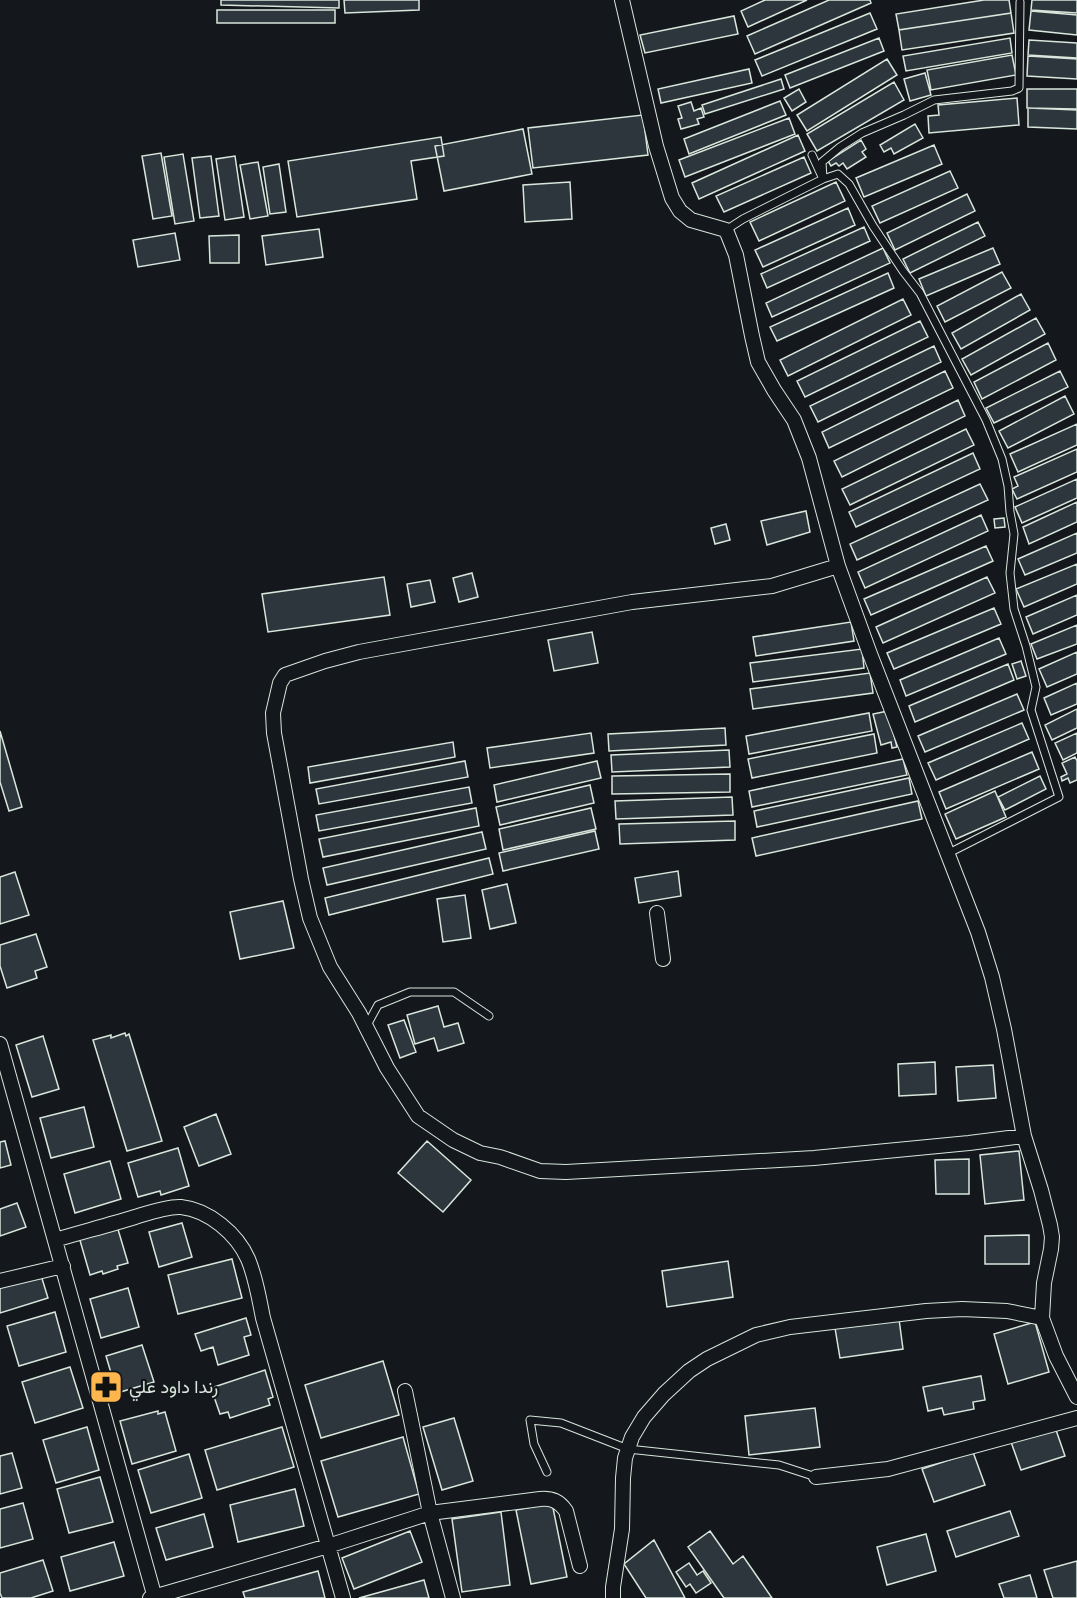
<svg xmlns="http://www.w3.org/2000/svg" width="1077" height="1598" viewBox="0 0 1077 1598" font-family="Raleway,Vazirmatn,sans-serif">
	<rect width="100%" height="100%" fill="#14181c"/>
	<path fill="#2c363c" stroke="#d8e6dc" stroke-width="1.5" d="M221 0H339V8L221 5Z
		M344 0H419V10L345 13Z
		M765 0H807L748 27 741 11Z
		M829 0H870L871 3 755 54 747 36Z
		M984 0H1009L1011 13 899 30 896 14Z
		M1032 0H1077V13L1031 10Z
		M217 10H335V23H217Z
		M1031 11 1077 15V35L1029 30Z
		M870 13 877 29 762 76 755 60Z
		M1011 13 1014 33 902 50 899 30Z
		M734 16 738 34 645 53 640 35Z
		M879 38 884 51 790 88 785 75Z
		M1010 38 1012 53 906 71 903 56Z
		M1029 40 1077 43V58L1028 55Z
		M1012 55 1016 75 931 90 927 70Z
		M1028 56 1077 59V79L1027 76Z
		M887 59 897 75 807 131 797 115Z
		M749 69 752 83 661 103 658 89Z
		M925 73 931 95 910 101 904 79Z
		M781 79 784 89 705 114 702 105Z
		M894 82 904 100 817 151 807 134Z
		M799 89 806 102 792 111 784 98Z
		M1027 89H1077V109L1027 108Z
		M1017 98 1019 125 929 133 928 116 939 115 938 105Z
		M780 101 786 115 689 154 684 139Z
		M691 102 694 111 701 108 704 117 697 119 699 124 681 129 678 119 682 118 678 106Z
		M1028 108 1077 110V129L1028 127Z
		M643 115 648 155 533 168 528 128Z
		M789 118 795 134 685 177 679 160Z
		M915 124 923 138 894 154 891 148 884 152 880 145Z
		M523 129 532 174 444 191 435 146Z
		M798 135 805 151 699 199 692 183Z
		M441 137 444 156 411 161 417 199 297 217 288 161Z
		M861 140 866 149 862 152 866 157 847 169 843 163 839 166 836 163 831 166 828 161Z
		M934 145 942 164 864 197 856 178Z
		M161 153 172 216 153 219 142 156Z
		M183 154 194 221 175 224 164 157Z
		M211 156 219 216 200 218 192 158Z
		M235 156 244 217 225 220 216 159Z
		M804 157 811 173 724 212 716 196Z
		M258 162 268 216 250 219 240 165Z
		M279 164 286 212 270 214 263 167Z
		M950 171 958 188 880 223 872 206Z
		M570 182 572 219 525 222 523 185Z
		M836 182 845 201 759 241 750 222Z
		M967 194 975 211 895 250 887 233Z
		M848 208 855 225 763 267 755 250Z
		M978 222 985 236 910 273 903 259Z
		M864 227 870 241 767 288 761 274Z
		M319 229 323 257 266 265 262 236Z
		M175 233 180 260 138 267 133 240Z
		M239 235V263H210L209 236Z
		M883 248 890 263 772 317 766 303Z
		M993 248 1000 264 926 296 919 279Z
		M1002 272 1011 288 945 322 937 306Z
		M888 273 894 288 777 341 770 327Z
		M1021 294 1030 310 961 349 952 333Z
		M903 299 911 315 788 376 780 360Z
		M1036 318 1045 334 971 375 962 359Z
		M920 321 928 337 805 397 797 381Z
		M1048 343 1056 360 982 399 974 382Z
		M934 346 941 362 818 422 810 406Z
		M945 371 953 388 829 448 822 432Z
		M1060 371 1068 387 994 423 986 408Z
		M1065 396 1074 414 1008 448 999 431Z
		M958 400 965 416 842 477 834 461Z
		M1077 424V445L1018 472 1010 454Z
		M966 429 974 445 850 505 842 489Z
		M1077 449V472L1017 499 1012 489 1018 486 1014 477Z
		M973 453 980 469 856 527 849 512Z
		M1077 479V498L1022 523 1015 507Z
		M980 484 988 500 857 560 850 544Z
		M1077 502V522L1029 544 1023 527Z
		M806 511 810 532 767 545 761 521Z
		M981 515 988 531 865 588 858 572Z
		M1004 518 1005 527 995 528 994 519Z
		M726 524 730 540 715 544 711 528Z
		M1077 533V553L1025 575 1018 559Z
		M986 546 993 561 871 615 864 599Z
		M1077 564V584L1024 607 1016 589Z
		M472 573 478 597 459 602 453 578Z
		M384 577 390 615 268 632 262 594Z
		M987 577 995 593 883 643 876 627Z
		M430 580 435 602 411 607 407 584Z
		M1077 595V615L1033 634 1026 617Z
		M994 608 1001 624 894 669 887 653Z
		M851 622 854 641 756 656 753 637Z
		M1077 625V644L1037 659 1031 644Z
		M592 632 598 663 554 671 548 640Z
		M999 638 1006 654 906 696 900 680Z
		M862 649 864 668 753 682 750 663Z
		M1077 652V674L1047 687 1039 669Z
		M1021 661 1026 676 1017 679 1012 664Z
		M1008 664 1014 680 915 722 909 706Z
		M870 673 873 693 753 709 750 689Z
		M1077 683V704L1051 715 1044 698Z
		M1017 694 1024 710 925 752 918 736Z
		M1077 709V728L1052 740 1045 725Z
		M888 711 897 747 892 748 891 742 881 745 873 714Z
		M869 713 872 731 749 754 746 736Z
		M1022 723 1029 739 936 780 928 763Z
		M725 728 726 745 609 751 608 734Z
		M0 731 22 807 9 811 0 782Z
		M591 733 594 753 490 768 487 748Z
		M1077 733V753L1063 760 1055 743Z
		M874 734 877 753 752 778 748 759Z
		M453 742 455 757 310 783 308 767Z
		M729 750 730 767 612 772 611 755Z
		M1032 752 1039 769 946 809 939 792Z
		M1075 757 1077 761V780L1070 783 1068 778 1062 781 1061 777 1067 774 1062 763Z
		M903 759 907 775 752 807 749 791Z
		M465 761 468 777 319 804 316 789Z
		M597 761 601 778 497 802 494 785Z
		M730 774V792L612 794V776Z
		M1040 776 1046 789 1005 810 998 797Z
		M909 778 912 794 757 827 754 811Z
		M590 785 594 803 500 825 496 807Z
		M469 787 472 803 319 831 316 815Z
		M995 791 1006 817 956 839 945 814Z
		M732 797 733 815 616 819 615 801Z
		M918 801 922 819 756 856 752 838Z
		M476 808 479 826 323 857 319 839Z
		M591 808 596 829 503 850 499 829Z
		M735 821V840L620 844 619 824Z
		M595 831 599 849 503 871 499 853Z
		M482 832 486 849 327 885 323 868Z
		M489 858 493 874 329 915 325 898Z
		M678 871 681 896 639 903 635 878Z
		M15 872 29 915 0 924V877Z
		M507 884 516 923 490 929 482 890Z
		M465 895 471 938 443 942 437 899Z
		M283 901 294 948 240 959 230 912Z
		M36 934 47 967 35 971 37 978 7 988 0 966V945Z
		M438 1006 444 1027 458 1023 464 1043 438 1051 434 1038 415 1044 407 1015Z
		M404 1020 416 1052 400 1058 388 1025Z
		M125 1033 126 1036 129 1034 162 1141 127 1151 93 1040 111 1035V1038Z
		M43 1036 59 1089 32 1097 16 1045Z
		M935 1062 936 1094 899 1096 898 1064Z
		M993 1065 996 1098 958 1101 956 1067Z
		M84 1107 94 1147 51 1158 40 1118Z
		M216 1114 231 1154 199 1166 184 1127Z
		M5 1141 11 1165 0 1168V1142Z
		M427 1141 471 1180 443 1212 398 1173Z
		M178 1148 189 1186 161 1195 160 1191 138 1197 128 1163Z
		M1019 1151 1024 1200 985 1204 980 1155Z
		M969 1159V1194H936L935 1160Z
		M110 1161 121 1199 75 1213 64 1174Z
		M17 1203 26 1227 0 1236V1209Z
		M182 1223 192 1257 159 1267 149 1232Z
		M117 1226 128 1263 117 1266 118 1269 103 1274 102 1271 90 1275 79 1237Z
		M1029 1235V1264H985V1236Z
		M232 1259 242 1298 178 1314 168 1275Z
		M728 1261 733 1297 667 1307 662 1271Z
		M40 1272 48 1298 0 1313V1284Z
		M128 1288 139 1327 101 1338 90 1299Z
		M55 1312 66 1352 19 1366 7 1326Z
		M246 1318 251 1335 244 1337 249 1355 218 1365 213 1347 201 1351 195 1334Z
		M899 1319 903 1349 840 1358 835 1328Z
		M1035 1322 1049 1372 1008 1384 994 1334Z
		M142 1345 154 1382 117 1393 106 1356Z
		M383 1361 399 1415 321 1438 305 1385Z
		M70 1367 83 1408 35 1423 22 1382Z
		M265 1370 273 1397 268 1399 270 1405 230 1418 228 1412 220 1414 211 1388Z
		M981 1376 985 1400 973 1402 974 1409 944 1415 942 1408 928 1411 923 1387Z
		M815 1408 820 1447 749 1455 745 1416Z
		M158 1411V1414L165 1412 176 1451 132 1464 120 1421Z
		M454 1418 473 1481 442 1490 423 1427Z
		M87 1427 99 1470 56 1483 43 1440Z
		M282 1427 294 1467 217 1490 205 1450Z
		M1055 1427 1065 1456 1021 1470 1011 1442Z
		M403 1437 419 1494 338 1517 321 1461Z
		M973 1452 985 1485 934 1502 922 1469Z
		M12 1453 22 1488 0 1494V1456Z
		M189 1454 202 1498 151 1513 138 1470Z
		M100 1477 113 1522 69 1533 57 1489Z
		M295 1489 304 1526 238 1542 230 1505Z
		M23 1503 33 1539 0 1548V1509Z
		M552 1503 567 1577 531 1584 516 1510Z
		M1010 1511 1019 1536 956 1557 947 1531Z
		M501 1512 510 1585 462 1592 452 1519Z
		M204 1514 213 1547 166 1560 156 1528Z
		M410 1531 422 1562 354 1589 342 1558Z
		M710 1531 733 1564 743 1556 772 1598H724L688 1547Z
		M926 1534 936 1571 887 1585 877 1547Z
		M654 1540 685 1598H646L624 1564Z
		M114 1542 124 1576 70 1591 61 1557Z
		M43 1560 53 1591 31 1598H2L0 1593V1573Z
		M1077 1561V1598H1053L1044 1570Z
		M689 1563 697 1575 703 1571 711 1583 696 1593 690 1584 686 1587 676 1572Z
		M318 1571 325 1598H245L243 1592Z
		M1030 1575 1037 1598H1004L999 1584Z
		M424 1580 429 1598H359Z"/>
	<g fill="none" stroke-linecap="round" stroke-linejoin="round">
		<defs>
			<path id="service" d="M726 230 743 219 823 179 812 155
				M947 854 1059 797 1031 710 1036 687 1026 646 1014 609 1010 573 1014 534 1010 512 1008 486 1002 459 986 420 920 293 903 271 873 226 849 184 838 174 823 179 822 162 840 147 862 133 904 115 934 100 1012 91 1019 88 1020 2
				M366 1027 378 1005 410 992H454L489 1016
				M547 1472 534 1444 530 1420 561 1423 628 1449 779 1465 816 1477"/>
			<path id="minor" d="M622 0 656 146 672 198 680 211 691 220 726 230 736 255 752 336 758 362 774 390 794 420 809 458 838 566 870 654 978 932 992 977 1004 1029 1024 1136 1041 1190 1050 1225 1052 1237 1051 1249 1044 1283 1042 1318 1056 1356 1077 1397
				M838 566 772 586 632 602 359 652 325 661 285 675 280 683 273 713 274 733 301 879 310 918 330 967 359 1013 387 1068 418 1116 453 1140 480 1153 500 1157 540 1171 566 1172 814 1158 969 1143 1024 1136
				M657 913 663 959
				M0 1044 155 1598
				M55 1240C82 1232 109 1225 135 1217 148 1213 168 1206 181 1207 209 1210 237 1234 248 1259 256 1278 259 1298 263 1318L343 1598
				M0 1281 63 1266
				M405 1391 430 1513 540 1499C552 1498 559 1501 566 1511L580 1566
				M816 1477 888 1469 1077 1418
				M150 1598 328 1546 430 1513 453 1598
				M613 1598V1587L622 1529 623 1478 625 1458 632 1437 644 1417 664 1394 689 1371 707 1359 756 1335 790 1327 926 1311 962 1309 1007 1311 1042 1318"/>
		</defs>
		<use href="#service" stroke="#d8e6dc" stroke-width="9"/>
		<use href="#minor" stroke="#d8e6dc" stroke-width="16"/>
		<use href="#service" stroke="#14181c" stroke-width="7"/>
		<use href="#minor" stroke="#14181c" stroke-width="14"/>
	</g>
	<defs>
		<symbol id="pharmacy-square" viewBox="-11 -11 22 22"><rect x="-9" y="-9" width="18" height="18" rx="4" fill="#ffb74d" stroke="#14181c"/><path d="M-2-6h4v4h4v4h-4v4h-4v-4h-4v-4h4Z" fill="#111"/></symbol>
	</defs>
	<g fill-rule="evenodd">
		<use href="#pharmacy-square" x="87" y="1368" width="38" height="38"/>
	</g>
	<g text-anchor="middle" stroke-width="4.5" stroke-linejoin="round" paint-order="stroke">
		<g font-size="18" fill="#d8e6dc" stroke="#14181c" text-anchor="start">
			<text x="129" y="1393">رندا داود علي</text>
		</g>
	</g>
</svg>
